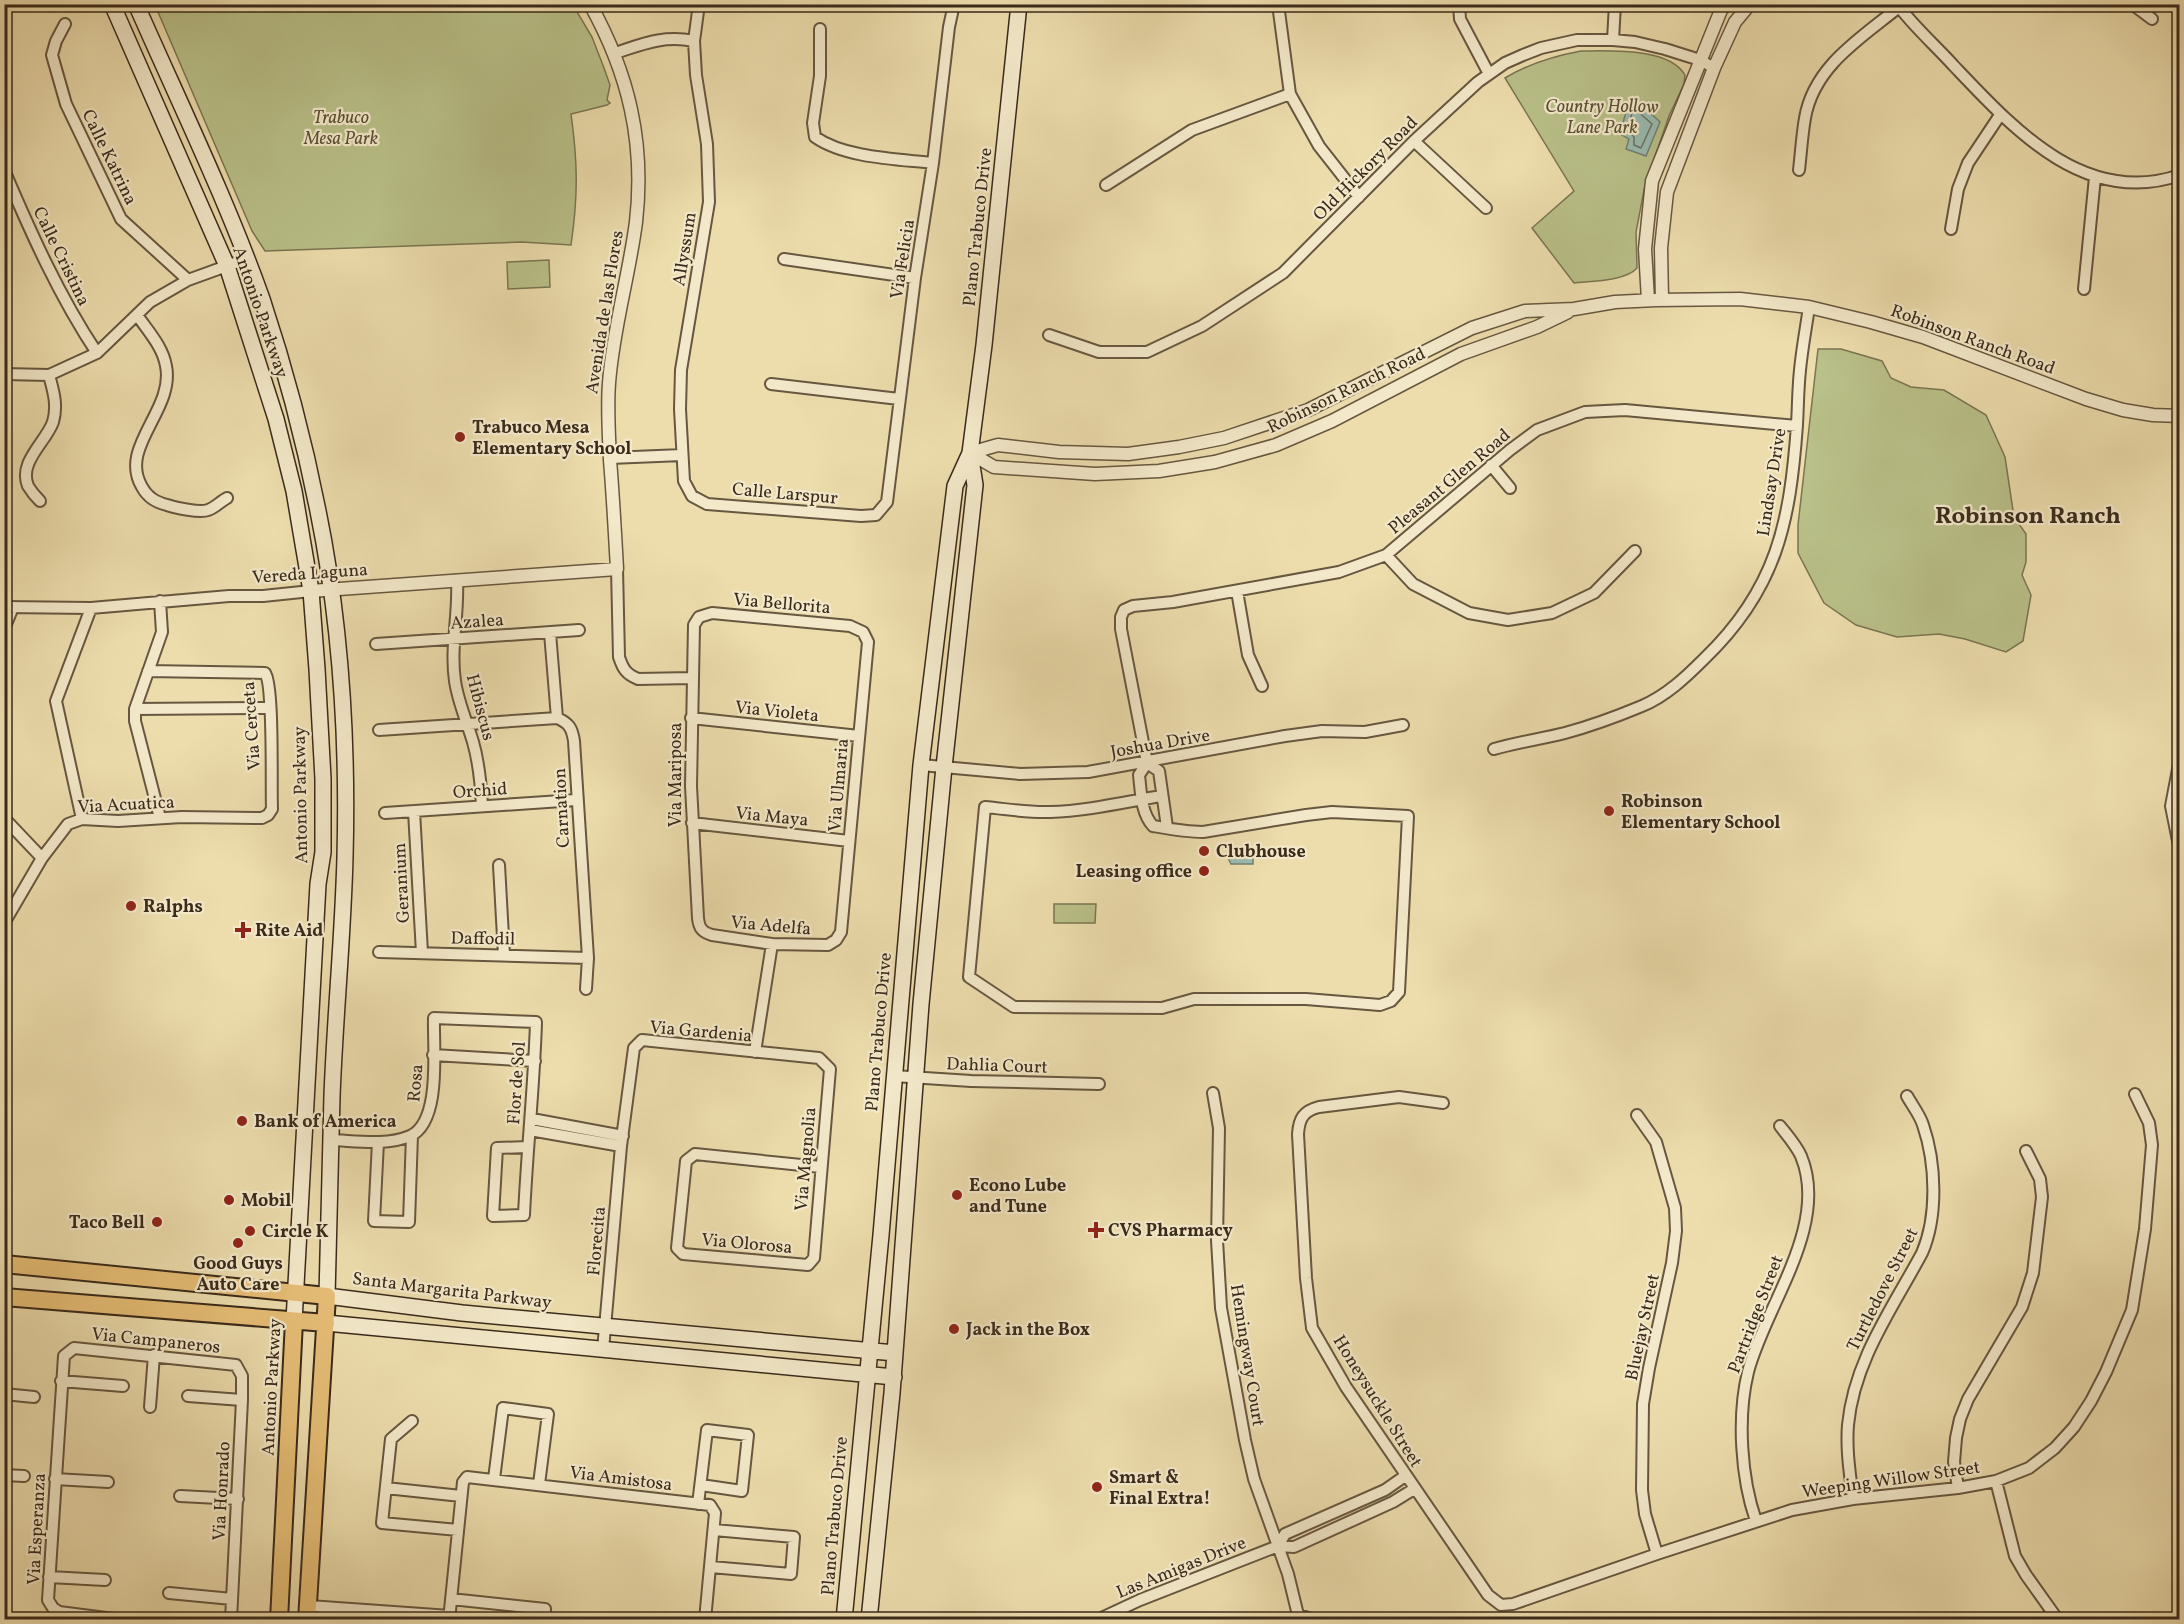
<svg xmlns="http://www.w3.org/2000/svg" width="2184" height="1624" viewBox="0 0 2184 1624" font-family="Vollkorn,serif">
	<rect width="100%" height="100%" fill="#edddad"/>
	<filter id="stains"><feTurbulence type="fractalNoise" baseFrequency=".00333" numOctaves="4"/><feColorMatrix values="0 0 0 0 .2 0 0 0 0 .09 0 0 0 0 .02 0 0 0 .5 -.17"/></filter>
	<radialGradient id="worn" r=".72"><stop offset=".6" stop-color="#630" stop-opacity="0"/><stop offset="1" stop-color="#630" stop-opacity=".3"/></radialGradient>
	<path fill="#b9c089" stroke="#7a7552" stroke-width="1.5" d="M155 5H573L592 37 604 68 610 85 607 100 610 103 607 105 571 114C578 164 578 196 571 245L522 242 265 251 252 231Z
		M1581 51C1610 51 1669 47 1685 75L1684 84 1669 116 1645 185 1636 232 1637 268C1626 281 1591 281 1574 283L1532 228 1574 191 1505 78C1528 64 1554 56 1581 51Z
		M549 260 550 287 508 289 507 262Z
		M1818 349H1841L1882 361 1891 378 1911 387 1944 390 1986 415 2005 457 2014 517 2026 534V562L2022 575 2031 595 2023 641 2006 652 1965 639 1939 634 1897 637 1856 625 1824 603 1798 553V525Z
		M1054 904H1096L1095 923H1054Z"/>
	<path fill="#9abbb0" stroke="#748174" stroke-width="1.5" d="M1633 102 1640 103 1660 122 1646 156 1626 149 1629 139 1620 134 1627 108Z
		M1231 852H1253V864H1231L1228 858Z"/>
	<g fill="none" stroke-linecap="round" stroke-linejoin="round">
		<path stroke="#6a7266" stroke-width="1.5" d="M1635 109 1652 124 1641 148 1634 145V137L1628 131 1632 112Z"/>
		<defs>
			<path id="minor" d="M699 4 694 41 696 75 707 144 709 202 681 370 680 409 684 481 692 496 707 504 861 516 876 515 887 502 915 278 933 163 949 27 954 4
				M1278 4 1290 94 1319 146 1359 197
				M1459 4 1460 19 1489 74
				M1897 4C1913 26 1935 45 1953 65 2012 127 2084 208 2180 175
				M2132 4 2152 19
				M65 24 56 41 52 55 66 104 121 219 188 280
				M820 29V76L813 123 815 137C845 158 897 159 933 163
				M1613 40 1615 4
				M615 53C643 44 663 35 694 41
				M1414 141 1486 208
				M4 170C31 233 59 296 97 353
				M1799 170C1801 153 1802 135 1805 118 1814 66 1861 38 1899 7
				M1106 185 1192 130 1290 94
				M1951 229 1958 189 1968 163 2000 115
				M784 259 915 278
				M2084 289 2095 177
				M137 315C148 331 163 347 166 366 175 410 118 447 142 487 148 498 156 502 167 505 176 508 200 513 208 510 215 508 221 501 227 498
				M1049 335 1099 352H1147L1202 326 1283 273 1414 141 1478 82 1505 63 1523 55 1541 48 1577 40H1613L1635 42 1665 49 1700 60 1714 68
				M4 374 49 375 97 353 150 302 188 280 246 259
				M771 384 899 399
				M610 458 682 455
				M1491 465 1510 488
				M40 501C36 497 31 491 28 486 18 462 46 442 53 422 58 405 53 390 49 375
				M1386 555 1413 584 1469 613 1508 620 1552 613 1594 593 1635 551
				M617 569 619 657C623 669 626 674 638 679L692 678
				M457 580C459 614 450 648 455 681 458 702 467 722 473 742 479 763 481 784 482 806
				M1237 591 1248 655 1262 686
				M160 601 162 632 135 709V721L160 818
				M4 607 91 608 229 596H263L311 591
				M712 613 850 626 863 632 868 642 841 932 836 940 828 945 772 944 712 935C702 932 699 928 698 918L691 786 694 625 699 617Z
				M4 629 13 607
				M550 633 557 718
				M376 644 579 630
				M135 709 270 708
				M691 718 859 736
				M379 730 557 718C569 723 572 728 574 741L588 958 586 989
				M1494 749C1518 742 1541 739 1565 733 1591 726 1618 716 1642 706 1666 696 1686 677 1704 659 1777 589 1790 522 1797 425 1798 407 1798 389 1800 370 1802 349 1806 328 1809 307
				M2180 759 2171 806 2180 851
				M1147 763 1139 775C1141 792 1141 813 1153 826 1170 829 1186 832 1203 832L1306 815 1332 812 1408 816 1399 992 1391 1001 1380 1005 1306 999H1194L1162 1008 1014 1007 969 977 985 807C1007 809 1029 813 1050 812 1087 811 1125 802 1161 796
				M1147 763 1121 629V617L1124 610 1133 606 1173 602 1339 572 1386 555 1510 450 1537 430 1585 412 1625 410 1797 426
				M1147 763 1159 771 1167 827
				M921 765 1020 774 1088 772 1285 736 1322 731 1365 732 1403 725
				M414 811 422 953
				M385 813 576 800
				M4 818 42 858
				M82 819 56 701 91 608
				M692 823 849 841
				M499 865 504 955
				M4 918H7L42 858 68 824 82 819 118 821 182 817 262 818 268 815 272 809C271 787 274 685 265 673L148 671
				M379 952 588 958
				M755 1052 772 944
				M433 1055 535 1061
				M894 1076 971 1081 1099 1084
				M1213 1093 1219 1128 1217 1240 1221 1308 1245 1440 1254 1479 1288 1574 1298 1615 1296 1620
				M1443 1103 1399 1097 1319 1107C1303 1111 1299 1119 1298 1134L1306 1278 1312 1328 1346 1387 1488 1595 1501 1605 1513 1604 1657 1554 1792 1510 1853 1499 1958 1488 1996 1481 2029 1468 2055 1448 2074 1427 2091 1401 2106 1372 2132 1310 2145 1229 2152 1145 2149 1123 2135 1094
				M1637 1115 1656 1142 1675 1208 1676 1231 1672 1263 1649 1368 1643 1404 1642 1490 1645 1514 1657 1554
				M532 1119 623 1136
				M530 1130 621 1146
				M331 1140C357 1141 386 1146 410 1136 442 1122 433 1047 434 1018L536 1022C534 1087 527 1150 524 1215L493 1216 497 1148 527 1147
				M378 1142 374 1221 409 1222 412 1135
				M603 1350 621 1146 634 1048 642 1040 819 1058 830 1069 814 1258 808 1265 683 1254 677 1248 686 1161 695 1154 821 1167
				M61 1381 123 1386
				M4 1394 34 1397
				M188 1396 242 1400
				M150 1407 154 1355
				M412 1421 391 1439 382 1523 458 1530
				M4 1475 24 1476
				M55 1479 108 1482
				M494 1479 503 1408 548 1414 539 1484
				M1996 1481 2015 1556 2026 1575 2058 1620
				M386 1488 461 1496
				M1958 1488 1954 1462 1956 1438 1960 1419 1968 1399 2022 1307 2033 1273 2042 1197 2040 1179 2026 1151
				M180 1496 238 1499
				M1853 1499C1850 1474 1846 1450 1848 1425 1854 1361 1892 1309 1922 1253 1938 1216 1936 1163 1923 1125 1920 1115 1912 1105 1907 1096
				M698 1504 707 1430 748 1435 742 1491 701 1485
				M1756 1521C1741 1478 1737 1417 1748 1372 1765 1306 1830 1226 1801 1156 1796 1145 1787 1135 1780 1126
				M1278 1546 1285 1534 1385 1490 1405 1476
				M711 1567 791 1574 794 1537 714 1530
				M49 1577 105 1580
				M169 1593 232 1599
				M451 1599 545 1609 544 1620
				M309 1606 450 1616
				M1298 1615 1315 1620
				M122 1620 59 1612 53 1608 48 1600 64 1356 74 1348 236 1365 242 1376V1400L231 1620
				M449 1620 463 1482 467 1477 710 1505 715 1513 705 1620
				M1097 1620 1140 1600 1278 1546 1294 1547 1393 1502 1414 1489"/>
			<path id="tertiary" d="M1648 300 1645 249 1652 181 1721 10 1726 4
				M1662 300 1661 248 1667 192 1714 68 1735 22 1750 4
				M970 453 998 445 1059 452 1128 454 1179 447 1224 438 1308 410 1472 328 1525 311 1574 309 1615 302 1656 300 1740 299 1809 307 1871 322 1923 337 2086 399 2123 410 2153 415 2180 416
				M970 453 994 467 1095 474 1159 471 1215 462 1276 445 1332 421 1461 354 1537 327 1568 312
				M311 591 617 569C615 533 613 496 610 460 609 435 607 409 609 383 613 329 629 276 636 222 645 143 629 74 590 4"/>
			<path id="secondary" d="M112 4 227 266 276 419 294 491 311 591 317 669 323 779V852L318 884 294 1321
				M136 4C179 102 226 198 262 299 285 368 304 440 318 511 341 624 348 742 345 857 343 936 335 1016 332 1096 330 1163 329 1230 327 1296L462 1313 895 1353
				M326 1323 894 1377
				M844 1620 881 1235 921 765 955 486 970 453
				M869 1620 892 1393 921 1004 944 767 975 485 970 453 984 345 1019 4"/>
			<path id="primary" d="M4 1264 327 1296 307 1620
				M4 1297 326 1323
				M279 1620 294 1321"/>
		</defs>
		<use href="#minor" stroke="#675740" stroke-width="14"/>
		<use href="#tertiary" stroke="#675740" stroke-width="15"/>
		<use href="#secondary" stroke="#3a2a1b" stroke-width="18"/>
		<use href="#primary" stroke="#3a2a1b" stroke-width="20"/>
		<use href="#minor" stroke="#f3e9ca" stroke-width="10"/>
		<use href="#tertiary" stroke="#f3e9ca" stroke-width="12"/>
		<use href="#secondary" stroke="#f3e9ca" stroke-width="15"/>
		<use href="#primary" stroke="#e6be76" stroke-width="16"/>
	</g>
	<g fill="#8f2418" stroke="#f3e9ca" stroke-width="2">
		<circle cx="460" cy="437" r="6"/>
		<circle cx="1609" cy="811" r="6"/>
		<circle cx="1204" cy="851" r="6"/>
		<circle cx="1204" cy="871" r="6"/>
		<circle cx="131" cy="906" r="6"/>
		<path d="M240 921h6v6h6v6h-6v6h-6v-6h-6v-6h6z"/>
		<circle cx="242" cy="1121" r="6"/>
		<circle cx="957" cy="1195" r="6"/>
		<circle cx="229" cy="1200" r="6"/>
		<circle cx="157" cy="1222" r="6"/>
		<path d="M1093 1221h6v6h6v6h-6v6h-6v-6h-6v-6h6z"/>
		<circle cx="250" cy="1231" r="6"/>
		<circle cx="238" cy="1243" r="6"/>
		<circle cx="954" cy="1329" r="6"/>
		<circle cx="1097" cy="1487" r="6"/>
	</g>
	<g text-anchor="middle" stroke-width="4.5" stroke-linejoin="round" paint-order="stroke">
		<g font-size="18" font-style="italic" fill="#5a5036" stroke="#f3e9ca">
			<text x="1602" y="112">Country Hollow<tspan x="1602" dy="21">Lane Park</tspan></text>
			<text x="341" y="123">Trabuco<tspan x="341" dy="21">Mesa Park</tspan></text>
		</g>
		<g font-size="18" fill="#3a2a1b" stroke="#f3e9ca">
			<text transform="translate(110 157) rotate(64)" y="6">Calle Katrina</text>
			<text transform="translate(1365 168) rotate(-45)" y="6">Old Hickory Road</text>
			<text transform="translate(977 227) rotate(-84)" y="6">Plano Trabuco Drive</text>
			<text transform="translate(684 249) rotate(-81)" y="6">Allyssum</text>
			<text transform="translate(62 256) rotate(64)" y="6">Calle Cristina</text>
			<text transform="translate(902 259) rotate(-81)" y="6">Via Felicia</text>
			<text transform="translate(261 312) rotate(71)" y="6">Antonio Parkway</text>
			<text transform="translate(604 312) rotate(-81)" y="6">Avenida de las Flores</text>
			<text transform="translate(1973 339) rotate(20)" y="6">Robinson Ranch Road</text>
			<text transform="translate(1346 390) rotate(-26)" y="6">Robinson Ranch Road</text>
			<text transform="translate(1449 481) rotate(-40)" y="6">Pleasant Glen Road</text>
			<text transform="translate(1771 482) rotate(-81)" y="6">Lindsay Drive</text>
			<text transform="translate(785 493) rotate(5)" y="6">Calle Larspur</text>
			<text transform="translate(310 573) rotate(-4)" y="6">Vereda Laguna</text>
			<text transform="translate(782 603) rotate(5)" y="6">Via Bellorita</text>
			<text transform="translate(477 621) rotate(-4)" y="6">Azalea</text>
			<text transform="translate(481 707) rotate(75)" y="6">Hibiscus</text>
			<text transform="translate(777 711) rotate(6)" y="6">Via Violeta</text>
			<text transform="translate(251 726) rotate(-94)" y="6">Via Cerceta</text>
			<text transform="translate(1160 743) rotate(-10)" y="6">Joshua Drive</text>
			<text transform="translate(675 775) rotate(-90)" y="6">Via Mariposa</text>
			<text transform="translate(838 785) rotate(-85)" y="6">Via Ulmaria</text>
			<text transform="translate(480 790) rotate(-4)" y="6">Orchid</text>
			<text transform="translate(300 795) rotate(-91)" y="6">Antonio Parkway</text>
			<text transform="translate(126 804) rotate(-3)" y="6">Via Acuatica</text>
			<text transform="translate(561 808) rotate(-93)" y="6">Carnation</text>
			<text transform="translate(772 816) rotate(6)" y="6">Via Maya</text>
			<text transform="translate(401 883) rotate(-93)" y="6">Geranium</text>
			<text transform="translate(771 925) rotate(5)" y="6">Via Adelfa</text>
			<text transform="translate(483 938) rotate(1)" y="6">Daffodil</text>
			<text transform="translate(701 1031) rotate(5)" y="6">Via Gardenia</text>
			<text transform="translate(878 1032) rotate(-85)" y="6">Plano Trabuco Drive</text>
			<text transform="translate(997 1065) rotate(2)" y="6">Dahlia Court</text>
			<text transform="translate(415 1083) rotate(-85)" y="6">Rosa</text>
			<text transform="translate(516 1083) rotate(-86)" y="6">Flor de Sol</text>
			<text transform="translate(805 1159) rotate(-85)" y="6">Via Magnolia</text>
			<text transform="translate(596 1241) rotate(-85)" y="6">Florecita</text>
			<text transform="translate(747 1243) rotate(5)" y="6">Via Olorosa</text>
			<text transform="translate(1882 1289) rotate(-63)" y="6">Turtledove Street</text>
			<text transform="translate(452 1290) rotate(7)" y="6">Santa Margarita Parkway</text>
			<text transform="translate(1755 1314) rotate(-69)" y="6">Partridge Street</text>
			<text transform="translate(1642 1327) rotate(-78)" y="6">Bluejay Street</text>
			<text transform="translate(156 1340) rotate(6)" y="6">Via Campaneros</text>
			<text transform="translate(1248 1355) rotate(81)" y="6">Hemingway Court</text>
			<text transform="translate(271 1387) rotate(-87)" y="6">Antonio Parkway</text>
			<text transform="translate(1378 1401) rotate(58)" y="6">Honeysuckle Street</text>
			<text transform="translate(621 1478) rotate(7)" y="6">Via Amistosa</text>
			<text transform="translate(1891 1479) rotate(-8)" y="6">Weeping Willow Street</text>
			<text transform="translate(221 1491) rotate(-87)" y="6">Via Honrado</text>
			<text transform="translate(834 1516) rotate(-85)" y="6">Plano Trabuco Drive</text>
			<text transform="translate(36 1529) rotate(-87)" y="6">Via Esperanza</text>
			<text transform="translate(1181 1567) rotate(-22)" y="6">Las Amigas Drive</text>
		</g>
		<g font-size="18" font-weight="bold" fill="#3a2a1b" stroke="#f3e9ca" text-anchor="start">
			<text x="472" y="433">Trabuco Mesa<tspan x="472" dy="21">Elementary School</tspan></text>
			<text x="1621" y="807">Robinson<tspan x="1621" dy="21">Elementary School</tspan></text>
			<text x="1216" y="857">Clubhouse</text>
			<text x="1192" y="877" text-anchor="end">Leasing office</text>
			<text x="143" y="912">Ralphs</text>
			<text x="255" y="936">Rite Aid</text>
			<text x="254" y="1127">Bank of America</text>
			<text x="969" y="1191">Econo Lube<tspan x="969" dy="21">and Tune</tspan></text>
			<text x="241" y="1206">Mobil</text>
			<text x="145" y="1228" text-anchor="end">Taco Bell</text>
			<text x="1108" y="1236">CVS Pharmacy</text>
			<text x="262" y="1237">Circle K</text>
			<text x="238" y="1269" text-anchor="middle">Good Guys<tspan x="238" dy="21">Auto Care</tspan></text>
			<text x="966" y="1335">Jack in the Box</text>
			<text x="1109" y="1483">Smart &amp;<tspan x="1109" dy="21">Final Extra!</tspan></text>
		</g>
		<g font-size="24" font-weight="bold" fill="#3a2a1b" stroke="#f3e9ca">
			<text x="2028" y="523">Robinson Ranch</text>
		</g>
	</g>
	<rect width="2184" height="1624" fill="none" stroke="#edddad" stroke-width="24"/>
	<rect x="6" y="6" width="2172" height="1612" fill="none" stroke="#3a2a1b" stroke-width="3"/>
	<rect x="12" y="12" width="2160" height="1600" fill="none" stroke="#3a2a1b" stroke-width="1.5"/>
	<rect width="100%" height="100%" filter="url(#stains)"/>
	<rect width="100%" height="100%" fill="url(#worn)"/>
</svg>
